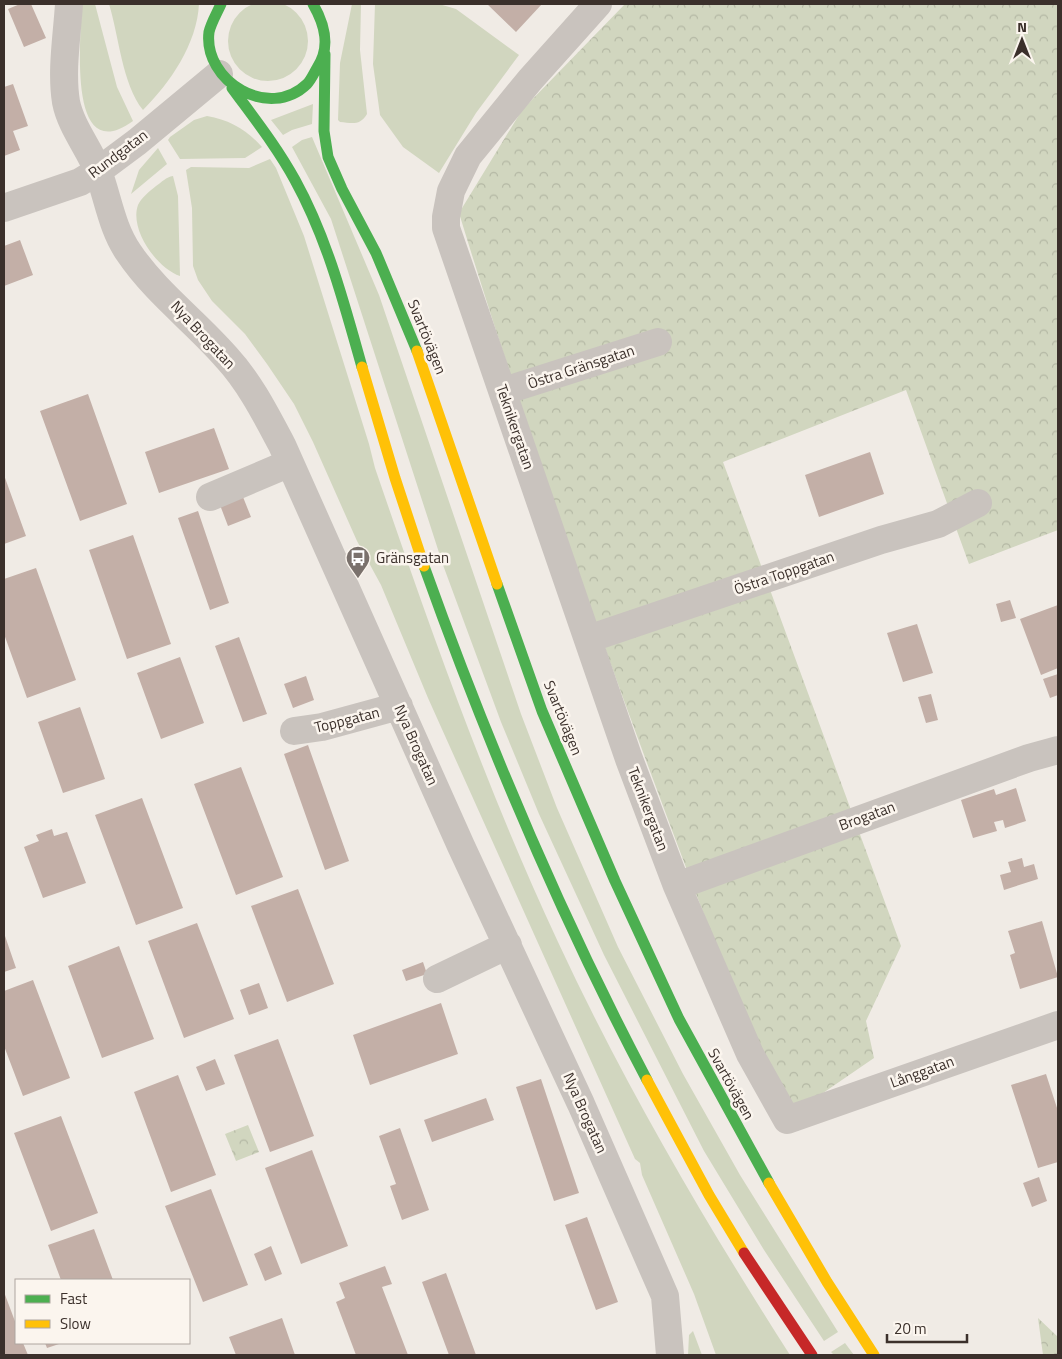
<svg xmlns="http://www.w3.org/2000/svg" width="1062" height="1359" viewBox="0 0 1062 1359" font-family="'Titillium Web',sans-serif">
	<defs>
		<pattern id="forest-crowns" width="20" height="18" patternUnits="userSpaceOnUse" patternTransform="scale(1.25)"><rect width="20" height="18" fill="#d1d6bf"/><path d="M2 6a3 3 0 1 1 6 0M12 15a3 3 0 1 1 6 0" fill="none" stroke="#b4b8a4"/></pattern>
	</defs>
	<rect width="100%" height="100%" fill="#f0ebe5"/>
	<path fill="#d1d6bf" d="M228 41a40 40 0 1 1 80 0a40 40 0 1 1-80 0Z
		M82 4H95L117 87 133 121C66 170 81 35 82 4Z
		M109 4H199C197 44 170 83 143 110 122 84 119 36 109 4Z
		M352 4H361L360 50 367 114C360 126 352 123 340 122L338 120 340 63Z
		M375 4H439L456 9 519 55 476 113 439 173 403 147 380 115 373 64Z
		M313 104 312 124 292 130 283 135 271 120Z
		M207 116C230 120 247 130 262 147L245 158 180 159 168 140 170 137 194 120Z
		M312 137 379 295 521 714 557 808 618 947 683 1074 740 1175 838 1332 824 1341 764 1250 704 1151 604 955 539 814 501 722 443 565 331 219 292 147 302 140Z
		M158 148 167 164 131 194 139 170Z
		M270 159 276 168 304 236 369 444 375 468C430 628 486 788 558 942 625 1086 705 1222 790 1355H716L694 1294 642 1175 640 1163 635 1159 428 698 381 585 357 541 313 442 294 404 267 364 245 334 212 301 198 280 193 266 192 208 186 170 191 167 249 168Z
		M173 176 178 196 180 276C158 269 129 230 138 205 141 198 150 191 156 186 162 182 166 177 173 176Z
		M693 1331 702 1355H688L689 1335Z
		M845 1343 854 1355H834L831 1352Z"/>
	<path fill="url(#forest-crowns)" d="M625 4H1058V530L969 564 906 390 723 462 901 946 866 1021 874 1058 788 1117C757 1043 725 969 696 894 611 669 529 442 459 213L522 110Z
		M248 1125 259 1152 236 1161 225 1134Z
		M1038 1318 1058 1337V1355H1043Z"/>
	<path fill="#c3afa7" d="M20 4H31L46 38 24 47 8 9Z
		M487 4H542L516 32Z
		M13 84 28 126 13 131 20 150 4 156V87Z
		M20 240 33 275 4 286V246Z
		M88 394 127 504 80 521 40 411Z
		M214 428 229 469 159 493 145 452Z
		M870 452 884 494 819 517 805 475Z
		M4 475 26 536 4 544Z
		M243 497 251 517 228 526 220 505Z
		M198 511 229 603 210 610 178 518Z
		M133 535 171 644 127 659 89 550Z
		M36 568 76 680 27 698 4 634V579Z
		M1010 600 1016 618 1001 622 996 604Z
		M1058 605V668L1041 675 1020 619Z
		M917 624 933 673 903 682 887 633Z
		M239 637 267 714 243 722 215 646Z
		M180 657 204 723 161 739 137 673Z
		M1058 674V695L1050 698 1043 679Z
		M306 676 314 700 293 708 284 684Z
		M931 694 938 720 926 723 918 697Z
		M80 707 105 779 63 793 38 722Z
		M308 745 349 861 325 870 284 754Z
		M241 767 283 877 236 895 194 784Z
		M1016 788 1026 821 1005 828 1003 820 994 822 997 831 973 838 961 800 994 789 996 795Z
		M142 798 183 908 136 925 95 815Z
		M52 829 54 836 67 832 86 883 43 898 24 847 39 841 36 835Z
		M1022 858 1024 867 1034 864 1038 879 1004 890 1000 875 1011 872 1008 862Z
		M298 889 334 984 287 1002 251 906Z
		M1042 921 1058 977 1020 989 1010 955 1015 953 1008 931Z
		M197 923 234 1019 184 1038 148 941Z
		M4 933 16 968 4 972Z
		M119 946 154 1039 102 1058 68 966Z
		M423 962 427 974 406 981 402 970Z
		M33 980 70 1078 23 1096 4 1046V991Z
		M259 983 268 1008 249 1015 240 990Z
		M441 1003 458 1054 370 1085 353 1035Z
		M278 1039 314 1136 270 1152 234 1055Z
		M215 1059 225 1084 206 1091 196 1067Z
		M1046 1074 1058 1111V1162L1038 1168 1011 1085Z
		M178 1075 216 1175 171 1192 134 1092Z
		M541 1079 579 1193 554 1201 516 1087Z
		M486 1098 494 1120 432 1142 424 1120Z
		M61 1116 98 1213 51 1231 14 1133Z
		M400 1128 429 1210 402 1220 390 1186 396 1184 379 1136Z
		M312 1150 348 1246 301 1264 265 1168Z
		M1039 1177 1047 1201 1032 1207 1023 1183Z
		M211 1189 248 1285 203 1302 165 1206Z
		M587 1217 618 1302 596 1310 565 1225Z
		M94 1229 113 1280H61L48 1245Z
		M271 1246 282 1274 265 1281 254 1254Z
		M385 1266 392 1284 382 1287 408 1355H356L336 1302 345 1298 339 1283Z
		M446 1273 476 1355H449L422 1282Z
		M4 1292 16 1324V1343H23L28 1355H4Z
		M282 1318 295 1355H236L229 1337Z
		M45 1343H62L47 1348Z"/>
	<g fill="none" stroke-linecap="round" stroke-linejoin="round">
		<path stroke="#c9c3be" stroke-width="28" d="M69 4C67 36 61 71 66 102 71 127 89 148 98 171 108 198 112 229 129 253 156 293 196 322 227 358 250 383 266 415 282 445L461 846 581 1104 665 1296 670 1355
			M598 4 530 80 468 156 451 191 446 217V228L629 759 677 886 750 1054 787 1120 1058 1025
			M4 208 80 182 98 171 137 142 219 74
			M504 391 658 342
			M210 497 290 463
			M588 639 881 540 938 524 978 503
			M294 731 322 727 399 706
			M677 886 1029 758 1058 750
			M437 979 508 945"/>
		<path stroke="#4caf50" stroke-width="11" d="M221 4C217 13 211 23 209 32 203 81 269 121 307 84 311 80 314 73 317 68 331 47 325 25 313 4
			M325 54 324 131 328 157 342 189 376 253 417 351
			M232 88C254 118 277 147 295 180 327 238 344 303 362 367
			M424 566C487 742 560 915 647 1080
			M497 584 542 711 615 881 679 1019 769 1183"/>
		<path stroke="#ffc107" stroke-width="11" d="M417 351 497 584
			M362 367 395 478 424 566
			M647 1080 709 1195 744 1253
			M769 1183 827 1282 874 1355"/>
		<path stroke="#c62828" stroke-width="11" d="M744 1253 812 1355"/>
	</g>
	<defs>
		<symbol id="bus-pin" viewBox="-11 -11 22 30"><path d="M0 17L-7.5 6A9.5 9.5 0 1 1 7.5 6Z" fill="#7a716c" stroke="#fbf5ee"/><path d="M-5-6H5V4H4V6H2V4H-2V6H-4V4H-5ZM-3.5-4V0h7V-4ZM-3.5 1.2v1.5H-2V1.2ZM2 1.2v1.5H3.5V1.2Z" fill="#fff"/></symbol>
	</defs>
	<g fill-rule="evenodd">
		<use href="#bus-pin" x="344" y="544" width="28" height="38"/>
	</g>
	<g text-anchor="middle" stroke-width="5" stroke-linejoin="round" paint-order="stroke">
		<g font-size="15" fill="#3b302b" stroke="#fbf5ee">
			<text transform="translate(118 154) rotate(-37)" y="5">Rundgatan</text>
			<text transform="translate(203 335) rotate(47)" y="5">Nya Brogatan</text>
			<text transform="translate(427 337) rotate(68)" y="5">Svartövägen</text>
			<text transform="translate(581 367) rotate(-18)" y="5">Östra Gränsgatan</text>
			<text transform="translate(515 427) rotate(71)" y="5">Teknikergatan</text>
			<text transform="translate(784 573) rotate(-19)" y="5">Östra Toppgatan</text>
			<text transform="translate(563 718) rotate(68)" y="5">Svartövägen</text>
			<text transform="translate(347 720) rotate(-14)" y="5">Toppgatan</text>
			<text transform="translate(416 745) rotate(66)" y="5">Nya Brogatan</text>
			<text transform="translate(648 809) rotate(69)" y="5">Teknikergatan</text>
			<text transform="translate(867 816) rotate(-20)" y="5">Brogatan</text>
			<text transform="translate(922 1072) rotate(-20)" y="5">Långgatan</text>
			<text transform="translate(731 1084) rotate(61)" y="5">Svartövägen</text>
			<text transform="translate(585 1113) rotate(66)" y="5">Nya Brogatan</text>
		</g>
		<g font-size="15" fill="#3b302b" stroke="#fbf5ee" text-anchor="start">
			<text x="376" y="563">Gränsgatan</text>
		</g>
	</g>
	<rect width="1062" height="1359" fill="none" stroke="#3b302b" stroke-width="10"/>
	<rect x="15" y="1279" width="175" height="65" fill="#fbf5ee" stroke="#aea6a0"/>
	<rect x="25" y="1295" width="25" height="8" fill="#4caf50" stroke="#aea6a0"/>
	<text x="60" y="1304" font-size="15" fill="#3b302b">Fast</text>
	<rect x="25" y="1320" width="25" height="8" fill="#ffc107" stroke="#aea6a0"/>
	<text x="60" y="1329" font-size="15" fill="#3b302b">Slow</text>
	<g transform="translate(1022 40)" stroke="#fbf5ee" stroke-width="4" paint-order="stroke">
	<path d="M0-4L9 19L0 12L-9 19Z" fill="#3b302b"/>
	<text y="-8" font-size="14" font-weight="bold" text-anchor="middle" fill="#3b302b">N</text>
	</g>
	<path d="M887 1334v8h80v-8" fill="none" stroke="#3b302b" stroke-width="2.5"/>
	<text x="894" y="1334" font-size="15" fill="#3b302b" stroke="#fbf5ee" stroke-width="4" paint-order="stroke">20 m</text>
</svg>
